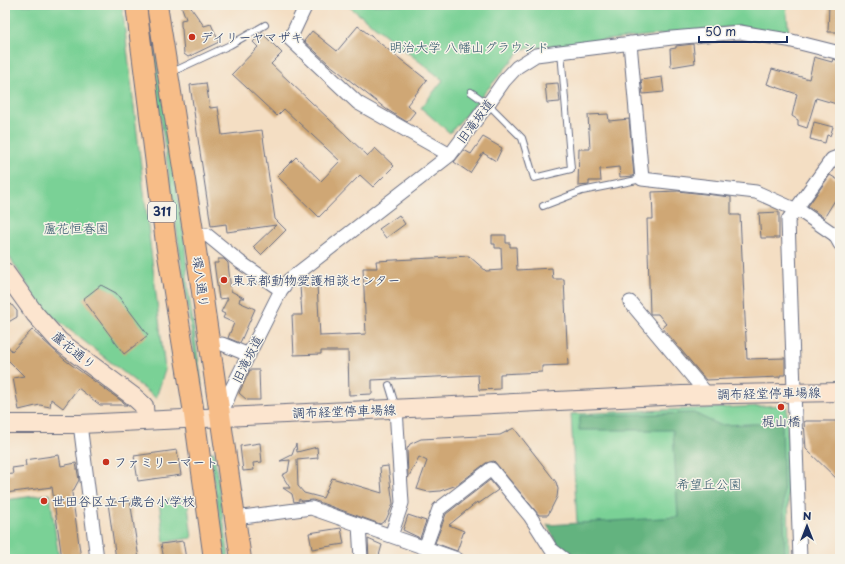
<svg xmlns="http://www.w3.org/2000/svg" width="845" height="564" viewBox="0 0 845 564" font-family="'Playpen Sans','Klee One',sans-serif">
	<rect width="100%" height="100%" fill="#f7f3e8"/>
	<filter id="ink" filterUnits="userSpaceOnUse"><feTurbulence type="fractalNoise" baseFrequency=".025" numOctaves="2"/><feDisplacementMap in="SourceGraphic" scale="8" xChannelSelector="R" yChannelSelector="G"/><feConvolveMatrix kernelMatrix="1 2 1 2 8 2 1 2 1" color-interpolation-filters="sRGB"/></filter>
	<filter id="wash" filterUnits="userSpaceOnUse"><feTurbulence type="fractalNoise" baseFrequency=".012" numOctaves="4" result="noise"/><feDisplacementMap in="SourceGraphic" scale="16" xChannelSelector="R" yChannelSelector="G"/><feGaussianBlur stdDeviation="0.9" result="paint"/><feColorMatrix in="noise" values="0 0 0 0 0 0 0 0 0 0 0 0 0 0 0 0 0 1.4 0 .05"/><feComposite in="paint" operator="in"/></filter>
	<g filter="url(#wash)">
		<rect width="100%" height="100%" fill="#f4dec3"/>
		<path fill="#7ad196" stroke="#4a807a" d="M5 5H122L165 370 156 398 42 308 5 250Z
			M347 5H786L789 35 740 26 522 49 450 133 421 108 443 80Z
			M147 22H151L185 244 188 288 202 386H199Z
			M787 405 789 559H579L571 414Z
			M210 452H214L229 559H225Z
			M50 494 59 559H5V500Z
			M187 497 192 538 164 542 159 501Z"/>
		<path fill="#63b37f" stroke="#3f716e" d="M694 413 719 425 782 423 785 559H586L561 551 547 525 678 517 673 430H579L580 416Z"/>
		<g id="blocks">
			<path fill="#cfa774" d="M181 5H189L204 26 211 24 219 42 188 57 184 54 182 29 181 26V20L186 19Z
				M829 5H840V32H828Z
				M358 26 427 80 407 105 415 112 407 122 386 109 329 64 304 41 312 31 337 51Z
				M262 33 282 53 271 64 368 156 375 148 394 166 373 187 360 175 319 217 277 176 296 157 321 181 340 161 284 109 277 116 232 74 258 47 253 42Z
				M693 44 695 63 671 67 670 49 676 48V46Z
				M814 57 832 62 833 59 840 61V105L816 98 807 128 798 125V120L792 116 797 94 767 84 772 69 809 79Z
				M662 77 664 92 643 94 641 80Z
				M206 83 210 108 218 107 222 135 262 130 275 219 286 230 261 255 253 247 276 225 227 232 226 224 211 226 190 85Z
				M558 83 560 102 547 103 545 84Z
				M608 114 609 121 629 119 634 176 620 177 619 167 600 169 601 181H589V185L578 186 579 149H590L588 115Z
				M814 122 833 127 830 136 827 135 825 143 810 139Z
				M483 137 502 148 496 161 483 153 470 173 454 162 464 150 471 154Z
				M830 175 840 181V192L824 218 808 206Z
				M678 191 731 197V215H740L747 359 785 358V375H780V377L706 380 662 327 666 324 658 314H650L647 219H653L652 192Z
				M779 212V238H761L759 213Z
				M399 215 405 224 386 238 379 229Z
				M492 235H506V243H510V247H516L517 270 552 268 553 279H564L568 365 542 366V372L500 374V389L479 390 478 375 372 380V394L349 395 348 351H321V354L294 355 292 315H302L300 286 317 285 320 336 366 334 363 268H377L376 261 469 256 486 271 502 270 501 248H495V244H492Z
				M218 259H224L228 263 231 291 244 298H240L239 302 255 309 240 343 228 338 234 323 223 318 225 314 221 312 228 298 219 299 214 263H218Z
				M101 285 116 293 148 335 124 354 83 299Z
				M11 304 17 311V317L5 324V308Z
				M32 330 65 360 127 405H100L78 388 63 408 51 399 50 407 40 405 19 410 13 378 24 376 5 357V343L12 351Z
				M250 370H259L260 400H247L239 393Z
				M806 421H840V482L806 449 804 422Z
				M514 428 556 482 558 489 557 497 548 515H539L494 461 486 463 457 485 440 491 428 492 417 489 427 461 419 457 408 478 407 449 410 444 421 439 500 435Z
				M260 443 262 462 253 463 254 470 243 471 240 446Z
				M296 444 297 452 317 447 318 458 297 460 298 486 304 493 323 498 332 478 382 493 380 467 388 466 393 504 386 520 380 524 313 500 302 501 299 499V501L294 502 292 494 283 488H290L282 475 288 472 290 460 280 461 292 455Z
				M177 450 181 475 138 481 134 456Z
				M59 455 61 466 76 463 79 480 72 493 81 559H62L52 487 5 493V475L13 474 12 468 26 466 25 460Z
				M490 480 498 490 478 504 477 502 449 525 464 531 457 551 435 543 446 514Z
				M130 500 139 559H116L108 503Z
				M408 515 426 521 420 538 403 530Z
				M341 528 344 544 312 549 309 533Z
				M368 539 382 545 378 559H369Z
				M183 541 186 559H164L161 544Z"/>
		</g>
	</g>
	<g filter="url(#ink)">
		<use href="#blocks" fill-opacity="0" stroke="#676c81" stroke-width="1"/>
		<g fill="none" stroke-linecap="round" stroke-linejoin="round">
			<defs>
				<path id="lane" d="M170 73 230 45 265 25
					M471 92 488 104 522 138 534 178 571 169 561 52
					M543 206 582 191 642 179
					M389 385 396 408"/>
				<path id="street" d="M306 5 290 39 358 103 450 155
					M630 43 642 179 756 192 803 213 835 235 840 244
					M194 237 207 235 240 262 281 290
					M630 302 707 394
					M222 344 249 355
					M221 415 232 388 281 290 289 280 441 162 450 155 488 104 504 81 517 67 536 55 672 38 740 32 788 40 840 53
					M80 424 97 559
					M235 518 311 508 457 559
					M359 525 361 559
					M391 536 402 503 396 409
					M425 548 439 509 491 469 530 516 551 549 564 559
					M800 559 788 220 832 159 840 156"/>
				<path id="secondary" d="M5 272 35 314 59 341 134 397 144 406 145 420
					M5 424H80L682 395 840 392"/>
				<path id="primary" d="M136 5 166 243 193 407 214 559
					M157 5 194 237 241 559"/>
			</defs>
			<use href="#lane" stroke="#676c81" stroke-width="8"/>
			<use href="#street" stroke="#676c81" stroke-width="15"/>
			<use href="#secondary" stroke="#676c81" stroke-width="20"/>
			<use href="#primary" stroke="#676c81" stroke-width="22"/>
			<use href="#lane" stroke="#fff" stroke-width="6"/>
			<use href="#street" stroke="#fff" stroke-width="13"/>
			<use href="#secondary" stroke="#fce5cf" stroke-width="18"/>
			<use href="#primary" stroke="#f7bd88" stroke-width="20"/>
		</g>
	</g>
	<g fill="#c8321e" stroke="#f7f3e8" stroke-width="1.5">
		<circle cx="192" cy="37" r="4"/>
		<circle cx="224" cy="280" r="4"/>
		<circle cx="781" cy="407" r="4"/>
		<circle cx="106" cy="462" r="4"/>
		<circle cx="44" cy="501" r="4"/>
	</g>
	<g text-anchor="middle" stroke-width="3" stroke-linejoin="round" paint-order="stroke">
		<rect fill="#f7f3e8" stroke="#5d6a87" stroke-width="1" x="148" y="202" width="28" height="20" rx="3"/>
		<g font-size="12" font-weight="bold" fill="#1b2f5e">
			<text x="162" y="216">311</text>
		</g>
		<g font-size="13" fill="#1b2f5e" stroke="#f7f3e8" text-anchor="start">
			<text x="200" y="42">デイリーヤマザキ</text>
			<text x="232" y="285">東京都動物愛護相談センター</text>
			<text x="781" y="426" text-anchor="middle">梶山橋</text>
			<text x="114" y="467">ファミリーマート</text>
			<text x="52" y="506">世田谷区立千歳台小学校</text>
		</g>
		<g font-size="13" fill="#33586c" stroke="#f7f3e8">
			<text x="469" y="52">明治大学 八幡山グラウンド</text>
			<text x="76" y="233">蘆花恒春園</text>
			<text x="709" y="489">希望丘公園</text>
		</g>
		<g font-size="13" fill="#1b2f5e" stroke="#f7f3e8">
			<text transform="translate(475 121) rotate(-53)" y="5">旧滝坂道</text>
			<text transform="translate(201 282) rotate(82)" y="5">環八通り</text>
			<text transform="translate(74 350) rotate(39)" y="5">蘆花通り</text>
			<text transform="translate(247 359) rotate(-63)" y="5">旧滝坂道</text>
			<text transform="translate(769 393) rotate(-1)" y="5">調布経堂停車場線</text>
			<text transform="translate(344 411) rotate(-2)" y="5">調布経堂停車場線</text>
		</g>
	</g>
	<rect width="845" height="564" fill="none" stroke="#f7f3e8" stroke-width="20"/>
	<g transform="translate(807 526)" stroke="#f7f3e8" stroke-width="3" paint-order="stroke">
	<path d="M0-3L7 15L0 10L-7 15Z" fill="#1b2f5e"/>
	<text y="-6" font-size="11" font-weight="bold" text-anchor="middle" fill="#1b2f5e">N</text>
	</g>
	<path d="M699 36v6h88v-6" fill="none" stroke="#1b2f5e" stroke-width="2"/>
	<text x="705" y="36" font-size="12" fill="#1b2f5e" stroke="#f7f3e8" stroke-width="3" paint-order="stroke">50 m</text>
</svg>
